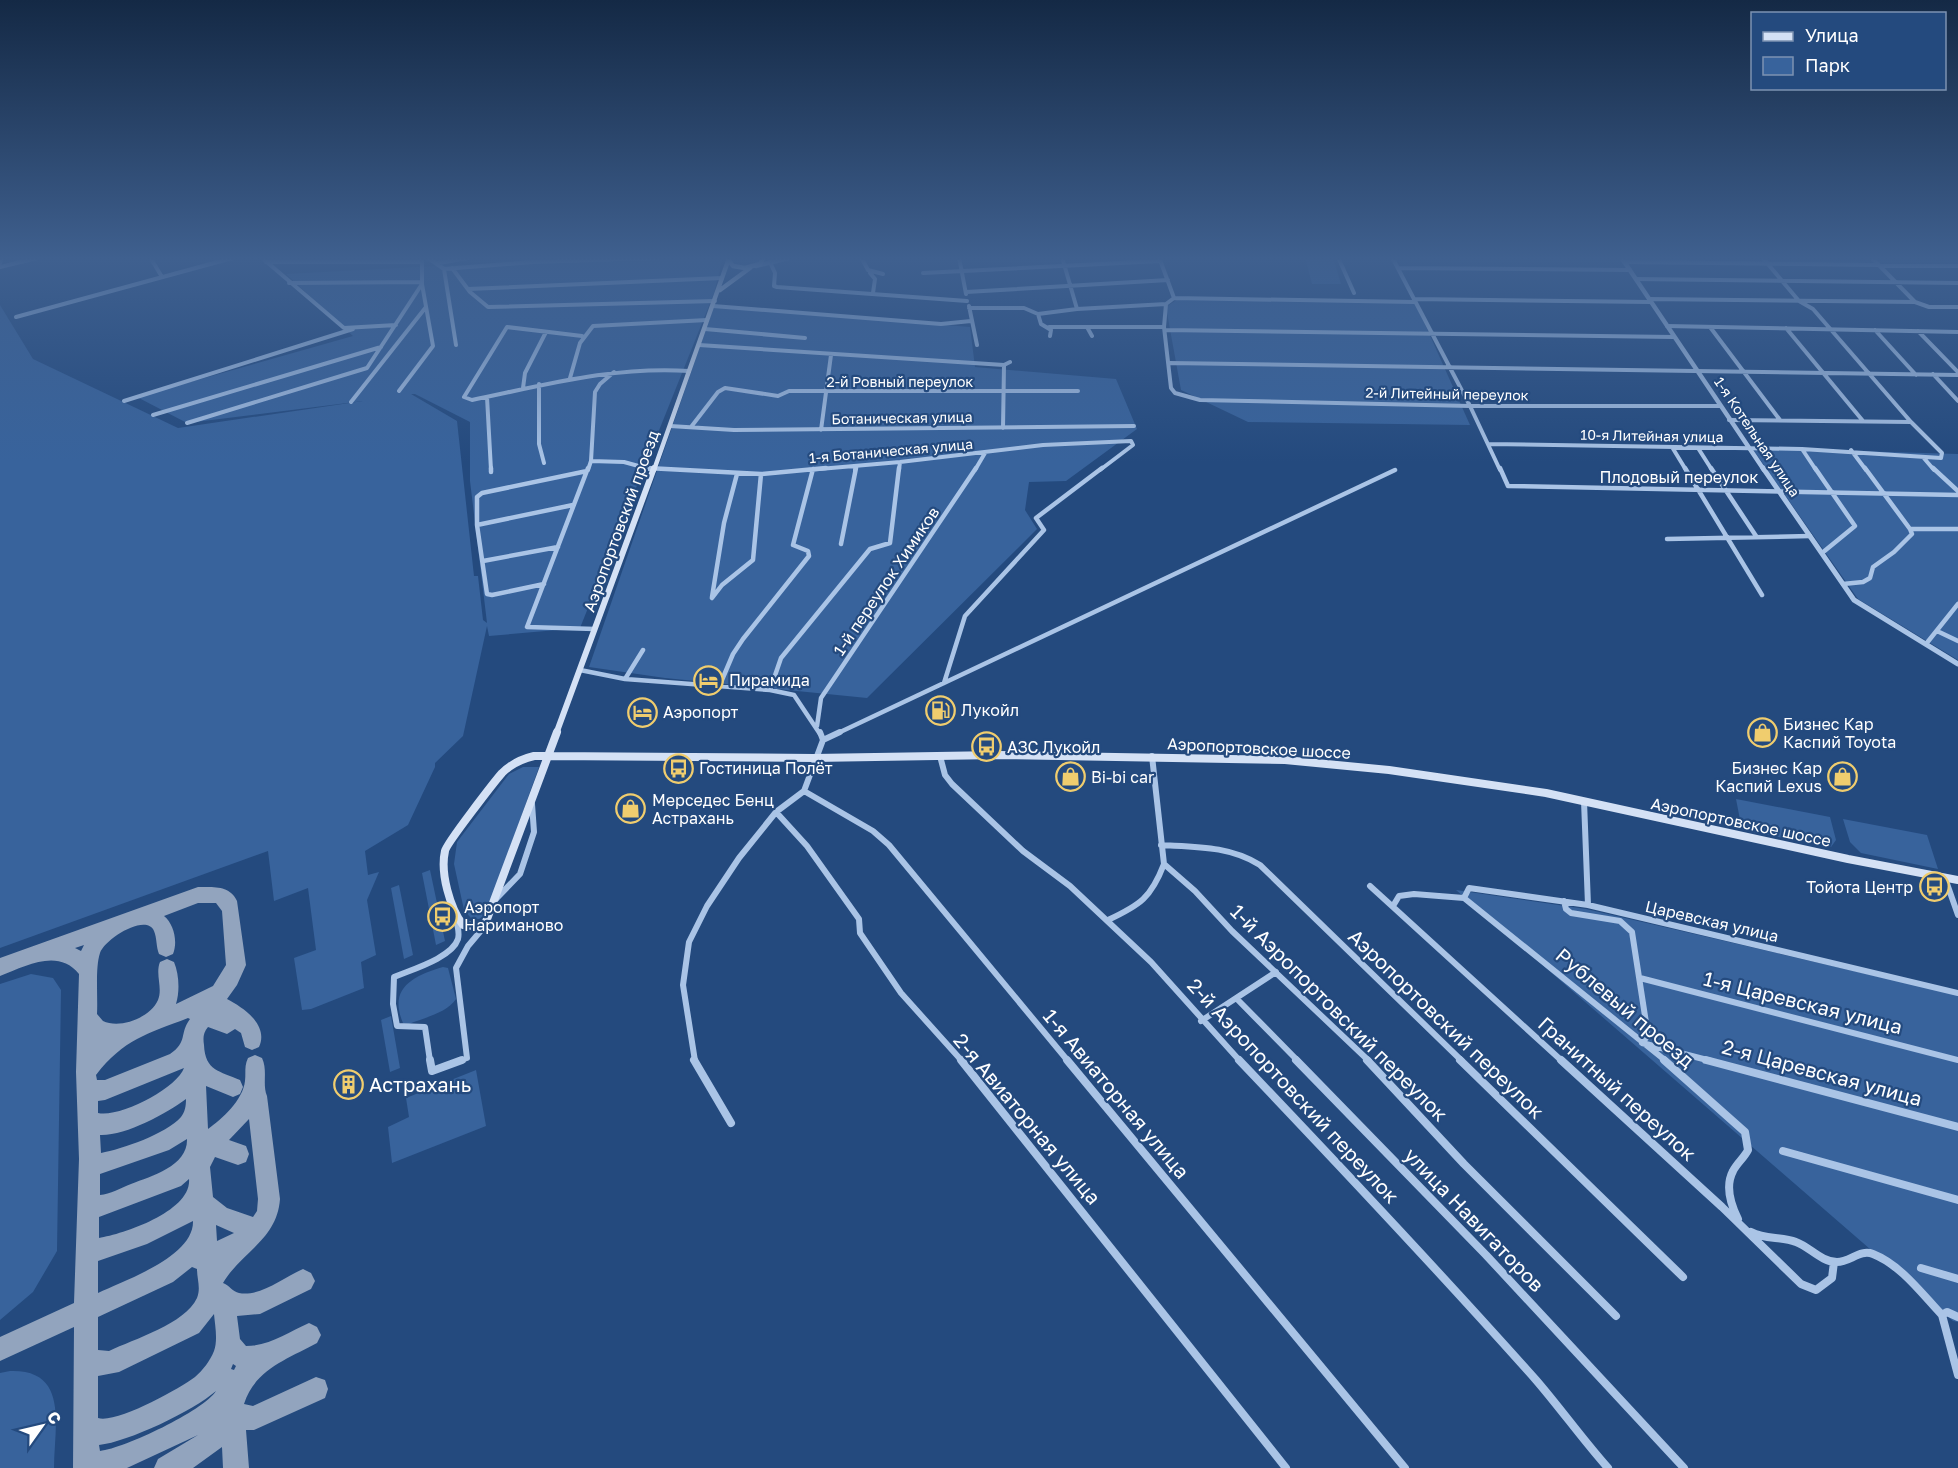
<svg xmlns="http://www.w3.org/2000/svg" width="1958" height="1468" viewBox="0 0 1958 1468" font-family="'Golos Text',sans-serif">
	<rect width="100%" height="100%" fill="#244a7e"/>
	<path fill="#38639c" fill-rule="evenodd" d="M420 257H477L439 266 640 257H723L714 293 580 628 489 636 487 626 463 736 435 763V767L408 825 365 851 368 875 379 872 367 900 376 955 361 962 364 988 311 1009 302 1010 294 958 316 950 308 888 274 901 268 851 0 948V305L33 359 178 428 363 401 187 423 137 397 353 336 286 274 436 266ZM411 394H415L470 422V481L487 623 483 620 478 576H474L457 421Z
		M1305 257H1333L1341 284H1312Z
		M1178 299 1415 302 1470 425 1248 422 1181 390 1166 307Z
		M714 306 970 327 975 367 1116 379 1137 429 1066 481 1029 482 1025 510 1037 529 867 698 665 678 589 667Z
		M1752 448 1958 454V660L1858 599Z
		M523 767H539L486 914 479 919 471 918 464 910 454 864 457 842 509 774Z
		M1736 799 1830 817 1836 840 1831 847 1742 830Z
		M1843 819 1927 835 1938 869 1861 853 1850 842Z
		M430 870 445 941 436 945 422 873Z
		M399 885 413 955 404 959 391 888Z
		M1456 890 1586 909 1958 995V1322L1953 1321Z
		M443 967 448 968 456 999C447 1013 423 1018 409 1024L403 1023C388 988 413 976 443 967Z
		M31 974 53 978 61 990 57 1251 33 1292 0 1320V984Z
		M391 1016 400 1068 390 1072 381 1020Z
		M476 1070 486 1126 392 1163 388 1127 409 1117 406 1098Z
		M10 1371C70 1369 54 1427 54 1468H0V1373Z"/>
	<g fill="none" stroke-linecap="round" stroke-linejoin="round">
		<path fill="#92a4be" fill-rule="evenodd" d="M198 887C213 887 230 885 237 901L246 965 237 985 227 999C244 1008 269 1025 259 1047L252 1050 245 1047 241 1033 235 1029 227 1034 208 1027C203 1033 203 1038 204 1045 205 1071 220 1071 240 1080L243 1087 240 1094 233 1097 206 1086 208 1129C222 1119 243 1100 245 1081 246 1073 244 1066 248 1058L255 1055 262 1058C268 1071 262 1084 267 1096L280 1199C277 1240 242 1251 223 1283 229 1285 233 1292 239 1293 261 1297 284 1277 303 1269L311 1273 315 1281 311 1289 260 1314 237 1316 240 1339 246 1346C270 1346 288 1332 309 1323L317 1327 321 1335 317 1343C288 1359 255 1369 244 1404L253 1406 316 1377 325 1380 328 1389 325 1398 254 1430H246L249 1468H223L222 1447 193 1468H154L158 1459 198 1435 127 1468H73L74 1327 0 1361V1337L74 1303 79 1159 76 1072 79 974C58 948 26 966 0 976V958ZM198 903H216L222 911 226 965 213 986 176 1004C180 991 179 974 174 962L167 959 160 962C155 974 163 988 158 1000 150 1018 120 1029 103 1021L97 1014C98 997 95 968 100 953 105 939 146 913 154 931 157 938 156 947 159 954L166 957 173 954C178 942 174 924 164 916ZM84 945 81 951 75 948ZM188 1018 190 1019C179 1034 188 1042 170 1054L105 1080H97L96 1075C124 1039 147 1034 188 1018ZM184 1068C177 1088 120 1118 98 1113V1101L105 1100ZM186 1099C186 1106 185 1112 181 1117 166 1134 122 1149 101 1153L100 1135C125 1136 166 1114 186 1099ZM249 1119 258 1199 257 1211 253 1217 227 1208 213 1197 210 1167 215 1157 238 1165 246 1162 249 1154 246 1146 229 1140ZM187 1139C188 1166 152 1176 131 1184 121 1188 110 1194 100 1195V1174L169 1150ZM189 1179C192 1211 124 1234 99 1238V1217L181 1186ZM193 1221C194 1257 125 1280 98 1293V1261L147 1244ZM216 1225 234 1233 217 1241ZM192 1267 197 1269C197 1279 201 1288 197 1298 185 1324 134 1339 109 1351L98 1350V1317L173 1282ZM214 1314C215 1325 218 1340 214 1351 210 1361 203 1370 195 1377 179 1389 116 1424 98 1418V1376L119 1372 199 1333ZM233 1364 236 1366 234 1370 231 1369ZM216 1391C203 1411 125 1448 100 1451L99 1445C128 1442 193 1411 216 1391Z"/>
		<path stroke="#aac4e6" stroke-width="4" d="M150 257 162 277
			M261 257 344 328 396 325
			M427 257 444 269 533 262 682 257
			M861 257 868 270 883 274
			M959 257 966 294
			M1062 257 1077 309
			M1159 257 1174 298
			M1338 257 1354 293
			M1392 257 1470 406 1500 470
			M1871 257 1915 302
			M266 262H422
			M770 262 775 273 774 286 777 287 967 301
			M1624 262 1958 266
			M0 263 2 257
			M438 263 474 257
			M0 267 41 257
			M452 268 470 292 488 307 715 301
			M1398 268 1630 270
			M444 269 456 345
			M870 273 875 279 873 293
			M923 273 1160 261
			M1636 279 1958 283
			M289 283 422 282
			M468 289 722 278
			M966 292 1168 280
			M1174 298 1166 304 1164 327 1171 388 1175 393 1200 400 1470 406H1720
			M1174 298 1415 302
			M1414 299 1651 302
			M1649 299 1915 302 1929 307H1958
			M713 306 941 324 971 321
			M969 306 977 345
			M969 308H1024L1038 314 1077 309 1166 304
			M1038 314 1041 324 1051 330 1050 336
			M16 317 236 257
			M1667 326 1958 332
			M1049 327H1164
			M1087 327 1092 336
			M1710 327 1780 420
			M1786 328 1863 421
			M705 329 805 338
			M1165 330 1674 337
			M1875 330 1916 375
			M1918 331 1958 372
			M582 336 507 327 464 397 472 400C545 385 614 366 689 371
			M699 345 1004 365 1010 362
			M1170 363 1958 375
			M1933 374 1958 401
			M570 378 580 343 593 326 707 320
			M539 384V444L544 463
			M523 388 525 373 546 332
			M399 391 433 346 422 284
			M487 397 491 470
			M124 401 353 329
			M351 402 426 307
			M153 415 381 347
			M1729 420 1911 422
			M187 423 367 368 422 284V257
			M670 426 734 430 1134 426
			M691 427 718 392 725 388 778 396 789 391H1078
			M1003 428 1004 365
			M821 430 831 355
			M1488 444 1802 449 1941 458 1942 453 1911 422 1813 309 1799 301 1762 257
			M1672 447 1686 470
			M1698 448 1712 470
			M1802 449 1816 470
			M1851 450 1866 470
			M1923 457 1934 470
			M591 461 595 392 600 384 614 372
			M588 470 591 461 624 462 653 470
			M808 470 900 462 1043 445 1131 441 1133 445 1100 470
			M855 470 856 466
			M899 470 900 462
			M975 470 985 453"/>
		<path stroke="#aac4e6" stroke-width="4.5" d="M491 468V472
			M588 468 527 627 595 629
			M647 468 761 474 826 468
			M1500 468 1508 486 1958 495
			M1685 468 1762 595
			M1711 468 1756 536
			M1815 468 1855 526 1822 553
			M1865 468 1910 529
			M1933 468 1958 491
			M477 525 573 505
			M1667 539 1810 536
			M841 544 856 468
			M483 561 558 547
			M544 584 492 595 487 594 477 525V497L482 493 587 471
			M1843 584 1863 582 1870 578 1873 567 1894 552 1912 534 1910 529H1958
			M712 597 724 523 737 474
			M712 598 722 585 753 560 761 474
			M1937 631 1958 641
			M1926 644 1958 604
			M580 670 625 679 770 690 794 695 820 734
			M625 679 643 650
			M944 683 965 616 1044 530 1036 518 1102 468
			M719 687 733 654 743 639 809 556 808 551 793 545 813 469
			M770 690 781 658 870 549 890 543 899 468
			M817 726 821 698 976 468
			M836 734 1395 470"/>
		<path stroke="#aac4e6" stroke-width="6" d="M820 732 823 740
			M840 732 823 740 804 791 873 831 889 845 1068 1061
			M940 756 945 775 952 784 1023 851 1070 886 1151 962 1240 1061
			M1152 756 1164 864 1195 891 1232 931 1369 1061
			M1584 801 1588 905
			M776 812 807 846 859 919 860 933 901 993 962 1061
			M1161 845C1196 847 1230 846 1260 865L1462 1061
			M1945 878 1958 915
			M1370 886 1562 1061
			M1464 898 1469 888 1588 905 1958 993
			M496 899 520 874 534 832 532 804
			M1564 901 1566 909 1571 913 1620 921 1632 932 1647 1029 1646 1038 1642 1043 1711 1061
			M1393 906 1399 896 1414 894 1464 898 1666 1061
			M1108 920C1140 905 1151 898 1164 864
			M1640 978 1958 1060
			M1237 999 1298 1061
			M1201 1021 1276 972
			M430 1061 425 1027 397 1026 393 1004 394 977C410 970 452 958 458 939 460 932 457 923 455 916
			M458 1061 467 1058 456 968 468 946 484 927
			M695 1061 683 985 689 942 707 906 739 858 776 812 804 791"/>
		<path stroke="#aac4e6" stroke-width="8" d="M430 1060 432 1071 462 1060
			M694 1060 731 1123
			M961 1060 1286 1468
			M1067 1060 1405 1468
			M1239 1060C1339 1165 1439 1271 1536 1380 1561 1409 1583 1440 1608 1468
			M1296 1060 1486 1255 1684 1468
			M1367 1060 1464 1164 1616 1316
			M1460 1060 1683 1277
			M1561 1060 1722 1207 1801 1284 1816 1290 1832 1278 1834 1262
			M1664 1060 1745 1132 1748 1150C1744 1158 1737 1163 1733 1171 1725 1186 1731 1205 1738 1219
			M1706 1060 1958 1127
			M1783 1151 1958 1200
			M1751 1232C1765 1240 1781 1236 1796 1242 1810 1247 1821 1262 1837 1262 1850 1262 1860 1249 1873 1254 1901 1265 1922 1294 1942 1315
			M1921 1268 1958 1279
			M1942 1315 1958 1375
			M1942 1315 1947 1312 1958 1317"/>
		<path stroke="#aac4e6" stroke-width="4.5" d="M1621 257 1764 470
			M756 266 793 257"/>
		<path stroke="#aac4e6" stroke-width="5" d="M1763 468 1854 600 1958 664"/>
		<path stroke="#d4e1f5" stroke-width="4.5" d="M728 259 733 266 745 268 760 264 764 257
			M720 290 750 268
			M654 470 728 261"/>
		<path stroke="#d4e1f5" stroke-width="6" d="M556 734 654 468"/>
		<path stroke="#d4e1f5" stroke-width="8" d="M534 756H548L484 927 463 925C450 908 440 873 445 851 446 844 495 781 502 773 511 764 522 759 534 756Z
			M548 756 814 758 998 755 1285 760 1389 770 1546 793 1848 859 1958 880
			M548 756 557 732"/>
	</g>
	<linearGradient id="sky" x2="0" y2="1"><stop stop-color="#142945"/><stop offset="0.56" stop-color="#3f608f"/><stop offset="1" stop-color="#3f608f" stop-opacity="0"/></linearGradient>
	<rect width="1958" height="462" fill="url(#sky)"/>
	<defs>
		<symbol id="hotel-ring" viewBox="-11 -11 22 22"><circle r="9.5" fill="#244a7e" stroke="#f0cd6e" stroke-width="1.5"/><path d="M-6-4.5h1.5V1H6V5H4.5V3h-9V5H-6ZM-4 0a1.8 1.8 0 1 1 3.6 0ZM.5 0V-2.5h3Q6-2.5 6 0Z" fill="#f0cd6e"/></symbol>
		<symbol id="fuel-ring" viewBox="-11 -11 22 22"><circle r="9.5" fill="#244a7e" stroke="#f0cd6e" stroke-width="1.5"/><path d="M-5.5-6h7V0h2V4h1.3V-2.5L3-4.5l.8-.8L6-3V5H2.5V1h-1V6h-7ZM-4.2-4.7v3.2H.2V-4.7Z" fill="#f0cd6e"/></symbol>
		<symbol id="shop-ring" viewBox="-11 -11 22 22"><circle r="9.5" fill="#244a7e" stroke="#f0cd6e" stroke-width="1.5"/><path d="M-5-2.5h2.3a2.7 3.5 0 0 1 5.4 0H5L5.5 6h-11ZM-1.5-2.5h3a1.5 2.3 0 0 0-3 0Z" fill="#f0cd6e"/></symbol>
		<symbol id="bus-ring" viewBox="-11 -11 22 22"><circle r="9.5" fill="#244a7e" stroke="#f0cd6e" stroke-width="1.5"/><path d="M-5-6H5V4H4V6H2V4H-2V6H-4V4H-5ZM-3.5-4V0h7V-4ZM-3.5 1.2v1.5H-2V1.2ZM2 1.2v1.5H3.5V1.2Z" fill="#f0cd6e"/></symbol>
		<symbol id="building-ring" viewBox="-11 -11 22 22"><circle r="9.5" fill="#244a7e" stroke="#f0cd6e" stroke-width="1.5"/><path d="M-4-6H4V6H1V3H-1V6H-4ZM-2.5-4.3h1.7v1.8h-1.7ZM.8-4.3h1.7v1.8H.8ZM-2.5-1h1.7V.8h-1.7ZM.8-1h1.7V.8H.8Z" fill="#f0cd6e"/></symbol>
	</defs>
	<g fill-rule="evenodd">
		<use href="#hotel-ring" x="692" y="664" width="33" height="33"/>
		<use href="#fuel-ring" x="924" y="694" width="33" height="33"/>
		<use href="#hotel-ring" x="626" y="696" width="33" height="33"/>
		<use href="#shop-ring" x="1746" y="716" width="33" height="33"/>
		<use href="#bus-ring" x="970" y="730" width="33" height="33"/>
		<use href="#bus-ring" x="662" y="752" width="33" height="33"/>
		<use href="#shop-ring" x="1054" y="760" width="33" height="33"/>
		<use href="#shop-ring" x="1826" y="760" width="33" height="33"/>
		<use href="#shop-ring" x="614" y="792" width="33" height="33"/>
		<use href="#bus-ring" x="1918" y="870" width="33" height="33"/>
		<use href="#bus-ring" x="426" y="900" width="33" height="33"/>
		<use href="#building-ring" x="332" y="1068" width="33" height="33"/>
	</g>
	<g text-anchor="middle" stroke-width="4.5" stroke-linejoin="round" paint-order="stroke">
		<g font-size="14" fill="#fff" stroke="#244a7e">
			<text x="900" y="387">2-й Ровный переулок</text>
			<text transform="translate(1447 394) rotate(1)" y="5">2-й Литейный переулок</text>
			<text transform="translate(902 418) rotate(-1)" y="5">Ботаническая улица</text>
			<text transform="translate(1652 436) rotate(1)" y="5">10-я Литейная улица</text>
			<text transform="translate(1757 437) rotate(56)" y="5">1-я Котельная улица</text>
			<text transform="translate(891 451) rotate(-5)" y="5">1-я Ботаническая улица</text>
		</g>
		<g font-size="16" fill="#fff" stroke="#244a7e">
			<text x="1679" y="483">Плодовый переулок</text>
			<text transform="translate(621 521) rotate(-70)" y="6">Аэропортовский проезд</text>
			<text transform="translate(886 581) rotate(-56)" y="6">1-й переулок Химиков</text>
			<text transform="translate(1259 748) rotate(3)" y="6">Аэропортовское шоссе</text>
			<text transform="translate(1741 822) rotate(12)" y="6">Аэропортовское шоссе</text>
			<text transform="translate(1712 921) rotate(13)" y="6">Царевская улица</text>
		</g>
		<g font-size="16" fill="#fff" stroke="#244a7e" text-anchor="start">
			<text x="729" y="686">Пирамида</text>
			<text x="961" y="716">Лукойл</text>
			<text x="663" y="718">Аэропорт</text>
			<text x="1783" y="730">Бизнес Кар<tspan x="1783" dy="18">Каспий Toyota</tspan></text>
			<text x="1007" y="753">АЗС Лукойл</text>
			<text x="699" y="774">Гостиница Полёт</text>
			<text x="1822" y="774" text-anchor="end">Бизнес Кар<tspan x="1822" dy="18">Каспий Lexus</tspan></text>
			<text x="1091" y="783">Bi-bi car</text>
			<text x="652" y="806">Мерседес Бенц<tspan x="652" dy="18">Астрахань</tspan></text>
			<text x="1913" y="893" text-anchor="end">Тойота Центр</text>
			<text x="464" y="913">Аэропорт<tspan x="464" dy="18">Нариманово</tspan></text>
		</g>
		<g font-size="20" fill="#fff" stroke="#244a7e">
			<text transform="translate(1803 1003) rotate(14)" y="7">1-я Царевская улица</text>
			<text transform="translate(1625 1008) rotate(40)" y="7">Рублевый проезд</text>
			<text transform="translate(1339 1013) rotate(45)" y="7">1-й Аэропортовский переулок</text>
			<text transform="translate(1446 1024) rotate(44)" y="7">Аэропортовский переулок</text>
			<text transform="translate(1822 1073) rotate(15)" y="7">2-я Царевская улица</text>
			<text transform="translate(1617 1089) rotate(42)" y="7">Гранитный переулок</text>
			<text transform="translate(1293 1091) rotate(47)" y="7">2-й Аэропортовский переулок</text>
			<text transform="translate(1116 1094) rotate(50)" y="7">1-я Авиаторная улица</text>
			<text transform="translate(1027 1119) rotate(50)" y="7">2-я Авиаторная улица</text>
			<text transform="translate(1474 1220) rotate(46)" y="7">улица Навигаторов</text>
		</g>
		<g font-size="20" fill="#fff" stroke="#244a7e" text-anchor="start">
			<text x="369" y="1092">Астрахань</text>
		</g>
	</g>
	<rect x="1751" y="12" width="195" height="78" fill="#244a7e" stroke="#7c92b2" stroke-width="1.5"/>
	<rect x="1763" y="32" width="30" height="9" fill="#d4e1f5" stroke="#7c92b2" stroke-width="1.5"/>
	<text x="1805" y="42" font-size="18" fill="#ffffff">Улица</text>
	<rect x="1763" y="57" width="30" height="18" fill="#38639c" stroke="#7c92b2" stroke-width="1.5"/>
	<text x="1805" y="72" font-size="18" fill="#ffffff">Парк</text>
	<g transform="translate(42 1426) rotate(56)" stroke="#244a7e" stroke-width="4.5" paint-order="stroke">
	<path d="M0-4.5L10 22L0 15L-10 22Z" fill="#ffffff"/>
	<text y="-9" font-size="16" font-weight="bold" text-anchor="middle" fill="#ffffff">С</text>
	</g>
</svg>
